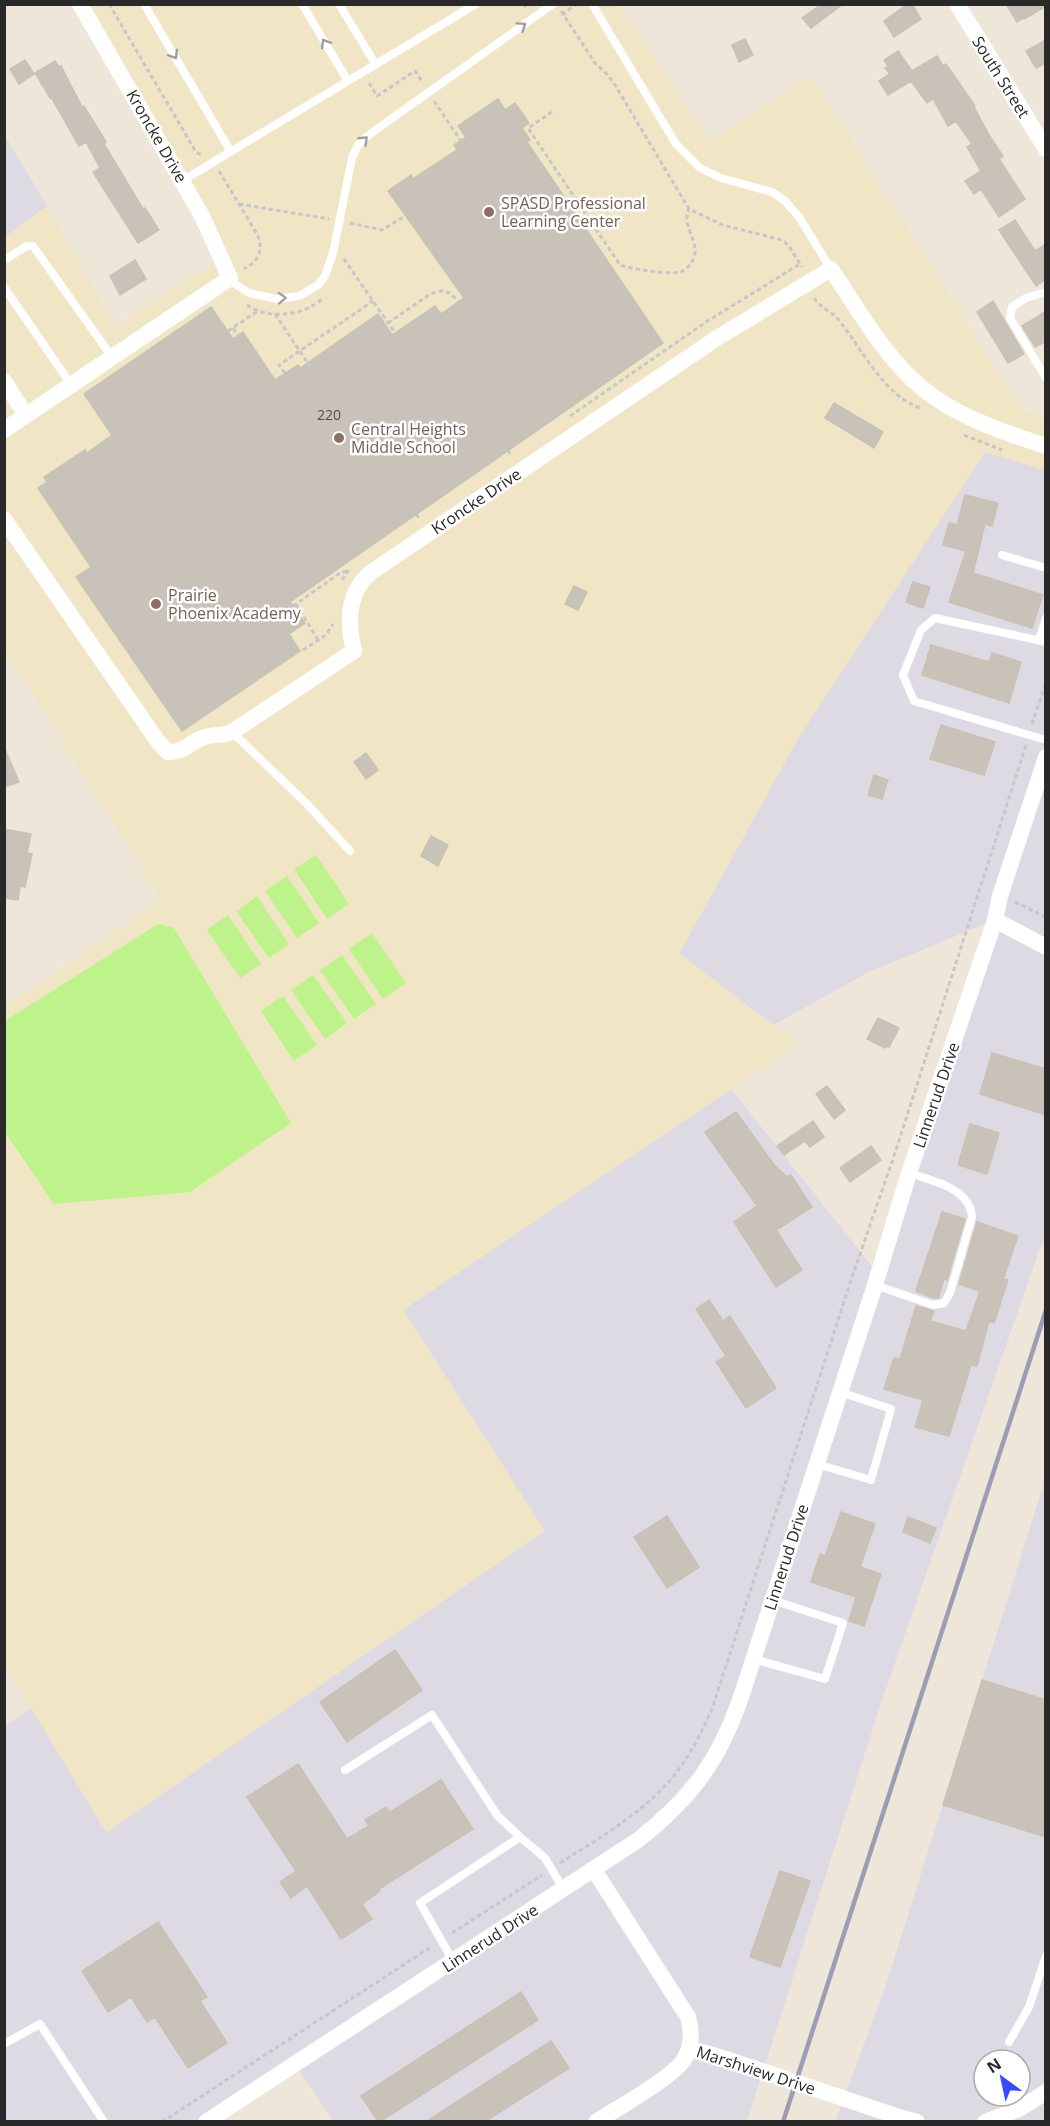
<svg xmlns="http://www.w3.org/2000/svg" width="1050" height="2126" viewBox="0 0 1050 2126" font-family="'Open Sans',sans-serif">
	<rect width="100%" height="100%" fill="#ede6d9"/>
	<path fill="#dedae4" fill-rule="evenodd" d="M4 134 47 206 5 237H4Z
		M985 451 1045 470V1234L881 1703 747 2121H333L295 2064 206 2121H5L4 1727 31 1708 107 1832 544 1531 403 1310 731 1089 878 1274 994 920 869 972 773 1025 679 954 797 740Z
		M1045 1480V2121L835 2122 886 1985ZM984 2060H1020V2096H984Z"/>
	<path fill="#f0e6c6" d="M80 5H621L709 141 810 75 1024 412 1045 419 1046 470 985 452 797 740 679 953 798 1044 403 1310 545 1531 106 1832 5 1665V1006L161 899 5 650V237L47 206 115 326 221 257Z"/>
	<path fill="#bef28a" d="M316 855 349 904 327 919 294 869Z
		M287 876 319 923 297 938 265 891Z
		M257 896 289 944 269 958 236 911Z
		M228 915 261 964 240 978 207 930Z
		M158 924 174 928 291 1123 190 1192 54 1204 5 1132V1021Z
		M372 933 406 983 383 999 349 949Z
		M342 955 376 1004 354 1019 320 970Z
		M313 975 347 1023 325 1039 291 990Z
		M283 996 317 1045 294 1061 261 1011Z"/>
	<path fill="#c8c2b9" stroke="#c8c2b3" stroke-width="1.5" d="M822 4H843L811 28 802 18Z
		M908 4H912L921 19 894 37 884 21Z
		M1006 4H1046V6L1024 19 1023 18 1017 22Z
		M745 39 753 55 739 62 732 45Z
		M1046 40V63L1036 68 1026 51Z
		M898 51 912 71 937 56 943 66 946 64 975 106 974 107 989 135 1003 156 999 159 1025 199 999 217 981 189 974 194 965 181 981 171 967 147 972 144 956 121 948 126 933 99 927 103 911 81 888 95 879 81 890 74 885 68 888 66 884 60Z
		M25 60 34 74 19 84 10 69Z
		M55 61 59 67 61 66 82 107 84 106 106 142 104 144 143 209 145 208 159 230 138 243 93 172 100 168 86 142 79 146 51 97 50 98 35 73Z
		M498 99 505 110 515 103 529 123 522 128 530 140 527 142 663 343 290 602 305 623 289 634 300 651 182 731 76 577 91 567 38 488 47 482 44 477 85 450 87 453 112 435 84 394 211 307 233 339 243 332 275 380 298 365 300 368 378 314 392 335 435 306 441 314 464 298 388 191 411 175 413 179 457 150 454 145 466 137 458 126Z
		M1015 220 1035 251 1046 244V279L1036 286 999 230Z
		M135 260 146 279 120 295 110 276Z
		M993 301 1024 354 1008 363 977 312Z
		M1046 311V341L1035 347 1022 326Z
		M834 403 883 432 874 448 825 418Z
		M965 495 998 503 992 526 985 524 973 573 1043 595 1032 628 949 602 966 551 943 545 949 523 957 525Z
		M913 582 930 587 923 608 906 602Z
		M574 586 587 592 578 610 565 604Z
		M931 645 989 662 992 653 1021 662 1009 703 922 675Z
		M941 725 995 742 984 775 930 759Z
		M4 747 19 782 4 787Z
		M366 753 378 770 366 779 354 762Z
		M874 775 888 780 882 799 868 795Z
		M4 829 31 834 27 853 32 854 25 887 20 886 18 900 4 898Z
		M431 836 448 845 438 866 421 856Z
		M878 1018 899 1028 889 1047 886 1046 885 1048 867 1039Z
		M992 1053 1046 1069V1115L980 1094Z
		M827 1086 845 1110 834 1119 816 1094Z
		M736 1112 775 1166 787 1177 791 1175 812 1207 776 1230 802 1270 776 1287 734 1222 757 1206 705 1132Z
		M813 1121 824 1137 810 1147 805 1141 784 1155 777 1146Z
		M970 1124 999 1133 987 1174 958 1165Z
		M871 1146 881 1160 850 1182 840 1168Z
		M942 1212 965 1219 947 1280 944 1279 938 1298H933L916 1291Z
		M977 1222 1018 1236 1003 1279 1008 1280 994 1323 989 1321 977 1366 971 1365 949 1436 915 1427 923 1400 884 1389 894 1358 900 1359 916 1306 934 1311 930 1321 966 1331 980 1291 959 1284Z
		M709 1300 723 1321 730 1316 776 1388 746 1408 716 1362 726 1356 696 1309Z
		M841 1512 875 1524 860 1567 881 1574 864 1626 849 1621 856 1597 811 1582 820 1554 825 1556Z
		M667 1516 699 1567 667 1588 634 1537Z
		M908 1517 936 1528 930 1543 903 1532Z
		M395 1650 422 1690 347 1742 320 1702Z
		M982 1680 1046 1700V1837L943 1805Z
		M298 1764 347 1839 369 1826 365 1820 386 1807 390 1812 441 1780 473 1829 379 1889 380 1891 362 1904 372 1919 341 1939 307 1886 291 1898 280 1882 296 1871 247 1797Z
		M780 1871 810 1881 780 1967 750 1957Z
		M158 1922 207 1997 200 2001 227 2043 188 2068 155 2017 147 2022 131 1997 108 2012 82 1971Z
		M521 1992 538 2020 381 2121H378L361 2096Z
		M551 2041 569 2068 486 2121H427Z"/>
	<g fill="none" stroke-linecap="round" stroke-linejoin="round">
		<path stroke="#c7c7c7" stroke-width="3" stroke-dasharray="4.5 3" stroke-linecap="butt" d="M109 4 196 152 201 155
			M524 4 525 6 527 4
			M561 11 595 63 608 75 615 85 689 209 723 225 782 240 789 246 802 267
			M562 15 576 4
			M369 83 377 96 415 71 423 83
			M434 101 461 141
			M552 112 528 128 620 265C630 269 672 275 681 272 689 268 696 259 695 249 694 235 682 223 689 209
			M219 171 257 234C264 250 259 261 244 269
			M239 204 329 219
			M350 223 382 230 405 216
			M581 224 589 220
			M344 259 395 333
			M814 298C821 309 834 312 841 323 863 351 884 395 920 408
			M247 305C269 320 302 316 322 299
			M275 314 313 371
			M388 323 430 294 442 291 450 293 459 302
			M233 328 238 336
			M228 331 258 311
			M285 373 279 365 373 301
			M570 416 706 322 800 264
			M964 435 1002 450
			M508 450 511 456
			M416 514 420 519
			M342 580 350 568
			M296 604 318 640
			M293 606 340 573 347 571
			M303 650 326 635 333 624
			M1032 724 1046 683
			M1015 902 1046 917
			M560 1863C601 1837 645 1812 676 1773 691 1754 702 1731 712 1709L851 1280 895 1153 1026 745
			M452 1933 542 1875
			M162 2122 431 1947"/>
		<path stroke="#fff" stroke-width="8" d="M144 4 231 152
			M302 4 348 81
			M339 4 376 65
			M592 4 676 144 700 168 721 178 772 192 785 201 799 217 831 269
			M182 181 476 4
			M4 260 27 246H33L112 357
			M230 278 235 284 249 293 277 299 299 296 318 285 325 276 333 253 352 158 358 145 370 134 553 4
			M4 287 72 386
			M1046 292 1026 298 1012 307 1010 318 1046 378
			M1002 555 1046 568
			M1039 640 1046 618
			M1046 642 935 618 921 630 903 675 914 701 1046 740
			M232 732 307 804 350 851
			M875 1285 933 1305 944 1303 950 1293 972 1217C970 1188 933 1181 909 1173
			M817 1464 871 1480 891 1409 840 1392
			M753 1659 825 1679 843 1623 772 1600
			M345 1770 432 1715 497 1815 520 1837
			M453 1961 420 1903 520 1837 545 1858 564 1890
			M1009 2042 1029 2007 1046 1956
			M4 2044 40 2024 104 2122"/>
		<path stroke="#fff" stroke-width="16" d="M957 4 1046 149
			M4 381 26 415
			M4 430 230 278 202 216 80 4
			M4 519 159 743 168 752C185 753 193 739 208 736 217 734 223 736 232 732L354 651C347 623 347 593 370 573L717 338 831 269C856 306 880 349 913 380 949 414 999 431 1046 446
			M995 920 1046 947
			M594 1870 688 2017C692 2031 692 2045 685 2058 673 2078 617 2108 596 2122
			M689 2048 732 2061 899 2117 917 2122
			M206 2122 638 1840C693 1797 721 1758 743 1691L875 1285 909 1173 995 920 1000 896 1046 757
			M985 2122 1019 2109 1046 2092"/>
		<path stroke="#9b9db5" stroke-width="4.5" d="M783 2122 1046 1310"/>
	</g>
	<defs><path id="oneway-chevron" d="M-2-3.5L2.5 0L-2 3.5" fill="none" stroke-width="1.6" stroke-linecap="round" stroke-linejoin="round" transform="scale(1.5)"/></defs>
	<g stroke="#9f9f9f">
		<use href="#oneway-chevron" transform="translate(522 26) rotate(-35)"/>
		<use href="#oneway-chevron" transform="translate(325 43) rotate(-121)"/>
		<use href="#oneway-chevron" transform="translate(174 55) rotate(59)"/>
		<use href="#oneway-chevron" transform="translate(364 140) rotate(-44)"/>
		<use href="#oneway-chevron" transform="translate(282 298) rotate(-2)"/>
	</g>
	<g fill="#8d6e63" stroke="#fff" stroke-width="2">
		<circle cx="489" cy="212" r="6"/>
		<circle cx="339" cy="438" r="6"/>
		<circle cx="156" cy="604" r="6"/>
	</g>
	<g text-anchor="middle" stroke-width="5" stroke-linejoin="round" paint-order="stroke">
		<g font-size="14" fill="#514f4d">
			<text x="329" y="420">220</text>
		</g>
		<g font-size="16" fill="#292929" stroke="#fff">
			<text transform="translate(1001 77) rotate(58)" y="6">South Street</text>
			<text transform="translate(157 136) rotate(60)" y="6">Kroncke Drive</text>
			<text transform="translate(476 501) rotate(-34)" y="6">Kroncke Drive</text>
			<text transform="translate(936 1095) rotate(-71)" y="6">Linnerud Drive</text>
			<text transform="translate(786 1557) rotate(-72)" y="6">Linnerud Drive</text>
			<text transform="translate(490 1938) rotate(-33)" y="6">Linnerud Drive</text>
			<text transform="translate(756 2070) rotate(18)" y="6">Marshview Drive</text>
		</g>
		<g font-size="16" fill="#785e54" stroke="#fff" text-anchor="start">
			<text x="501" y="209">SPASD Professional<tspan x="501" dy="18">Learning Center</tspan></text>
			<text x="351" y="435">Central Heights<tspan x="351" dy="18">Middle School</tspan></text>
			<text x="168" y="601">Prairie<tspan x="168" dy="18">Phoenix Academy</tspan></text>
		</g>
	</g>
	<rect width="1050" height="2126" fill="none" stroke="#292929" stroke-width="12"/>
	<g transform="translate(1002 2078) rotate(327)"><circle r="28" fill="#ffffff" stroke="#a9a9a9" stroke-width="1.5"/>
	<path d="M0-4.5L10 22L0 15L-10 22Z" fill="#344bff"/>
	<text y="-9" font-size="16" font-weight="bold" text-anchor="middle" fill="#292929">N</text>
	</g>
</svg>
